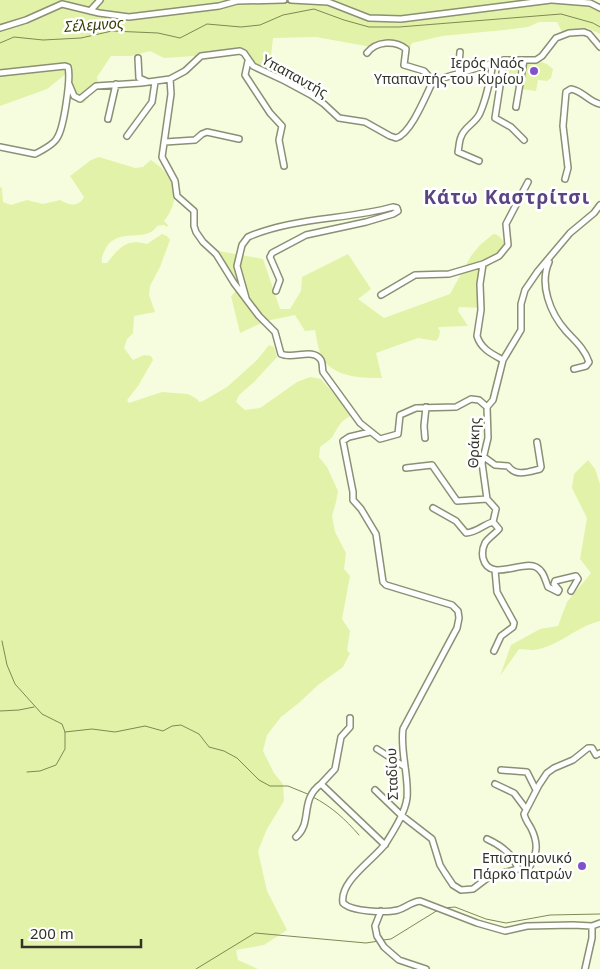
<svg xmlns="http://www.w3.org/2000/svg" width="600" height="969" viewBox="0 0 600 969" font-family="'Noto Sans',sans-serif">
	<rect width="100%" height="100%" fill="#f6fddf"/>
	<path fill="#e2f2a8" d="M0 0H568L562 4 589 6 600 11V34L587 28 562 32 557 22H539L528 27 504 30 442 36 412 43 408 54C401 44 388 44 377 48L316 37 273 38 269 76 249 66 243 55C232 53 205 55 196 62L194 56 164 58 150 51 131 56H111L97 77 99 89 93 91 84 103H78L71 97 72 76 71 70 47 89 0 106Z
		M507 62 518 63 522 67 518 85 503 81Z
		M541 62 547 64 553 69 551 78 547 81 538 80 536 91 522 89 523 79H526L523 78 527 63 534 64Z
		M99 157 135 168 143 167 151 160C174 175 183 198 164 221L168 225 167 227 164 225 157 226C148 243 117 227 106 248 103 254 101 257 102 263H107C119 248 126 238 147 244L162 234 167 236 170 240 160 267 150 286 149 295 155 312 134 316 133 333 127 339 124 348 133 360 144 355 151 356 153 360 138 386 127 400 129 403 162 392 188 394 197 399 199 402 203 401 227 387 257 360 269 345 274 347 277 357 254 382 239 395 236 402 245 410 260 408 297 382 310 377 321 379 352 415C340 422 340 424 333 436 330 440 324 444 320 447L319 457 327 467 338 491 336 502 332 516 335 532 346 553 344 569 350 576 342 619 350 631 347 651 350 653 343 667 318 685 300 702 281 717 267 735 263 751 274 773 283 784 284 801 267 829 258 851 267 891 287 930 264 945 236 950 238 960 258 969H0V187L2 188 3 202 11 205 27 200 43 204 60 200C69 205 78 208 84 197L70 176 91 160Z
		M495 234C503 237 503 244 509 249 503 257 493 261 487 268 479 278 485 296 485 308L459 307 458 311 468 326 439 327 438 328 440 331 439 337 436 341 418 338 376 353 382 378C364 378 340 378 326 363 318 354 317 340 315 330L305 331 295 315 266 321 240 333 231 296 237 290 219 251 263 259 280 309H290L301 291 302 277 348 254 371 289 358 299 384 318 450 294 471 256 480 245 492 235Z
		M588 460 595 469 600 484V621C578 626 561 644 539 649 533 651 525 649 519 649L500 676 511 645 540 629 558 626 567 602 591 573 580 559 587 518 572 488 574 474Z"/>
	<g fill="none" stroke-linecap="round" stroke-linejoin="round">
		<path stroke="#7f8954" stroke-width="1" d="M0 43 14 37 43 40 81 38 112 31 158 33 180 38 207 24 241 27 260 25 283 15 314 9 344 20 369 27H399L561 14 593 23 600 27
			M2 641 7 665 15 684 42 714 62 724 65 732V749L56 765 40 771 27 772
			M0 711 19 710 34 707
			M65 732 92 729 115 732 145 726 163 731 172 726 181 725 199 734 209 747 224 751 237 758 259 780 270 786H288L310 795
			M313 797C332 807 345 819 359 835
			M444 908 455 907 486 919 506 923 550 915 600 914
			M383 940 391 939 438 910
			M196 969 255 933 366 943 379 941"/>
		<defs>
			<path id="minor" d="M291 0 328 2 369 18 401 19 551 0
				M552 0 590 3 600 8
				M90 11 100 0
				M0 28 26 20 62 4 99 13 129 17 219 6 237 1 284 0
				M367 53C376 41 395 40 406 49L404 65 424 71 433 81
				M138 58 139 78 148 82
				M504 60 495 118 511 127 524 140
				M248 61 245 75 270 113 282 126 279 140 284 166
				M0 73 65 66 68 67C71 78 64 128 57 138 54 144 41 151 35 154L0 147
				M458 74 460 52
				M170 79 171 94 162 157 175 181 177 196 194 211V226L196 232 203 242 216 254 234 283 259 316 275 332 281 354C293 360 313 347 321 360 323 364 322 368 323 372L360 423 380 439 398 434 400 415 416 408 456 407 471 399 479 400 487 407
				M69 84 74 96 80 99 96 86 141 83 170 79 185 71 201 56 240 51 244 53 253 66 285 81 311 95 324 104 339 118 365 122 390 136 396 138C411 134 426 95 433 81L504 60H536L542 56 556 38 569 33 584 32 589 34 600 47
				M516 107 524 60
				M108 119 116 84
				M127 136 152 102 155 82
				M165 142 195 140 202 134 207 132 239 139
				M479 161 458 152C459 148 459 141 461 137 464 127 476 123 480 113 487 97 490 80 493 63
				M565 179 568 168 563 126 566 92 571 89C583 91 589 102 600 104
				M549 262C539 284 550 313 566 331 575 341 584 348 589 362L586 366 574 369
				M381 295 415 275 449 274 483 264
				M246 298 237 266 242 245 248 237C294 217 346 220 393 207L397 208 398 211 393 214 366 222 306 235 272 253 270 257 280 280 276 291
				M503 360C492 354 481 349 477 336L481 310 480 284 483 264 499 256 508 245 506 224 528 182
				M487 407 493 400 503 360 521 330V304L525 290 538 271 570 233 594 213 600 205
				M370 432 349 437 343 441 353 492V500L361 509 376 534 383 582 386 585 452 605 458 611 459 618 457 628 403 729C400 752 409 775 407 798 405 813 394 830 386 843 375 859 339 881 343 903 352 912 386 913 398 910 405 908 411 902 420 901L477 923 505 931 527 926 573 925 592 926 600 923
				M425 438 424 426 426 407
				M484 457 495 465 508 466C516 477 528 472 540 469L541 467 537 442
				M406 468 432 465 457 501 487 499 482 463 488 438 487 407
				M487 499 496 509 493 522 499 529C495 534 489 537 485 543 483 547 482 553 483 558 489 583 522 560 536 567 544 571 545 580 548 587L558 592 559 590 554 584 555 581 576 576 578 579 571 591
				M433 508 456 521 466 533C478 532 482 525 493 522
				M494 651 501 636 513 627 514 623 497 592 495 570
				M377 749 405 767
				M501 770 527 772 536 790
				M321 784 335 769 341 737 350 727V718
				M495 784 514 793 526 809
				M375 790 401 815 432 839 440 865 445 873 453 885 461 890 473 889 490 876 518 869C514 855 500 845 487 839
				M296 837C313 823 299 800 321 784L385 845
				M530 866C538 853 538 842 531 828 528 823 525 819 524 814L539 785 547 773 554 768 573 760 588 748H592L596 755 600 753
				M381 911 375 926 377 936 384 947 399 960 426 969
				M585 969 592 938V926"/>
		</defs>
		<use href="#minor" stroke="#8a9074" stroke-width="8"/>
		<use href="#minor" stroke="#fff" stroke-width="5"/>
	</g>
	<g fill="#8051ca" stroke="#fff" stroke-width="2">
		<circle cx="534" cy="71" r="5"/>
		<circle cx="582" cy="866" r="5"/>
	</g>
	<g text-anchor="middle" stroke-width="5" stroke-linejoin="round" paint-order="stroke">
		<g font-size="14" fill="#313328" stroke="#fff" text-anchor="end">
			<text x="524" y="68">Ιερός Ναός<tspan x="524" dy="16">Υπαπαντής του Κυρίου</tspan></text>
			<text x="572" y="863">Επιστημονικό<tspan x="572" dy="16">Πάρκο Πατρών</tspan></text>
		</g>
		<g font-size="14" fill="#313328" stroke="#fff">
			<text transform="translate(295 76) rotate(29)" y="5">Υπαπαντής</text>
			<text transform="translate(474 443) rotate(-88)" y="5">Θράκης</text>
			<text transform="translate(392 774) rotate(-92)" y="5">Σταδίου</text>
		</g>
		<g font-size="15" font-style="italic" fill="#363e06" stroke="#fff">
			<text transform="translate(94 25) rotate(-4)" y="5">Σέλεμνος</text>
		</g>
		<g font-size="19" font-weight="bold" letter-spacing="1" fill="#5a4582" stroke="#fff">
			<text x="507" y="204">Κάτω Καστρίτσι</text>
		</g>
	</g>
	<path d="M22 939v8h119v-8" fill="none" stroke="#313328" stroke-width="2.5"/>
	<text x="30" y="939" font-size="15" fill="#313328" stroke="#ffffff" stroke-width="4" paint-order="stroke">200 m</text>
</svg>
